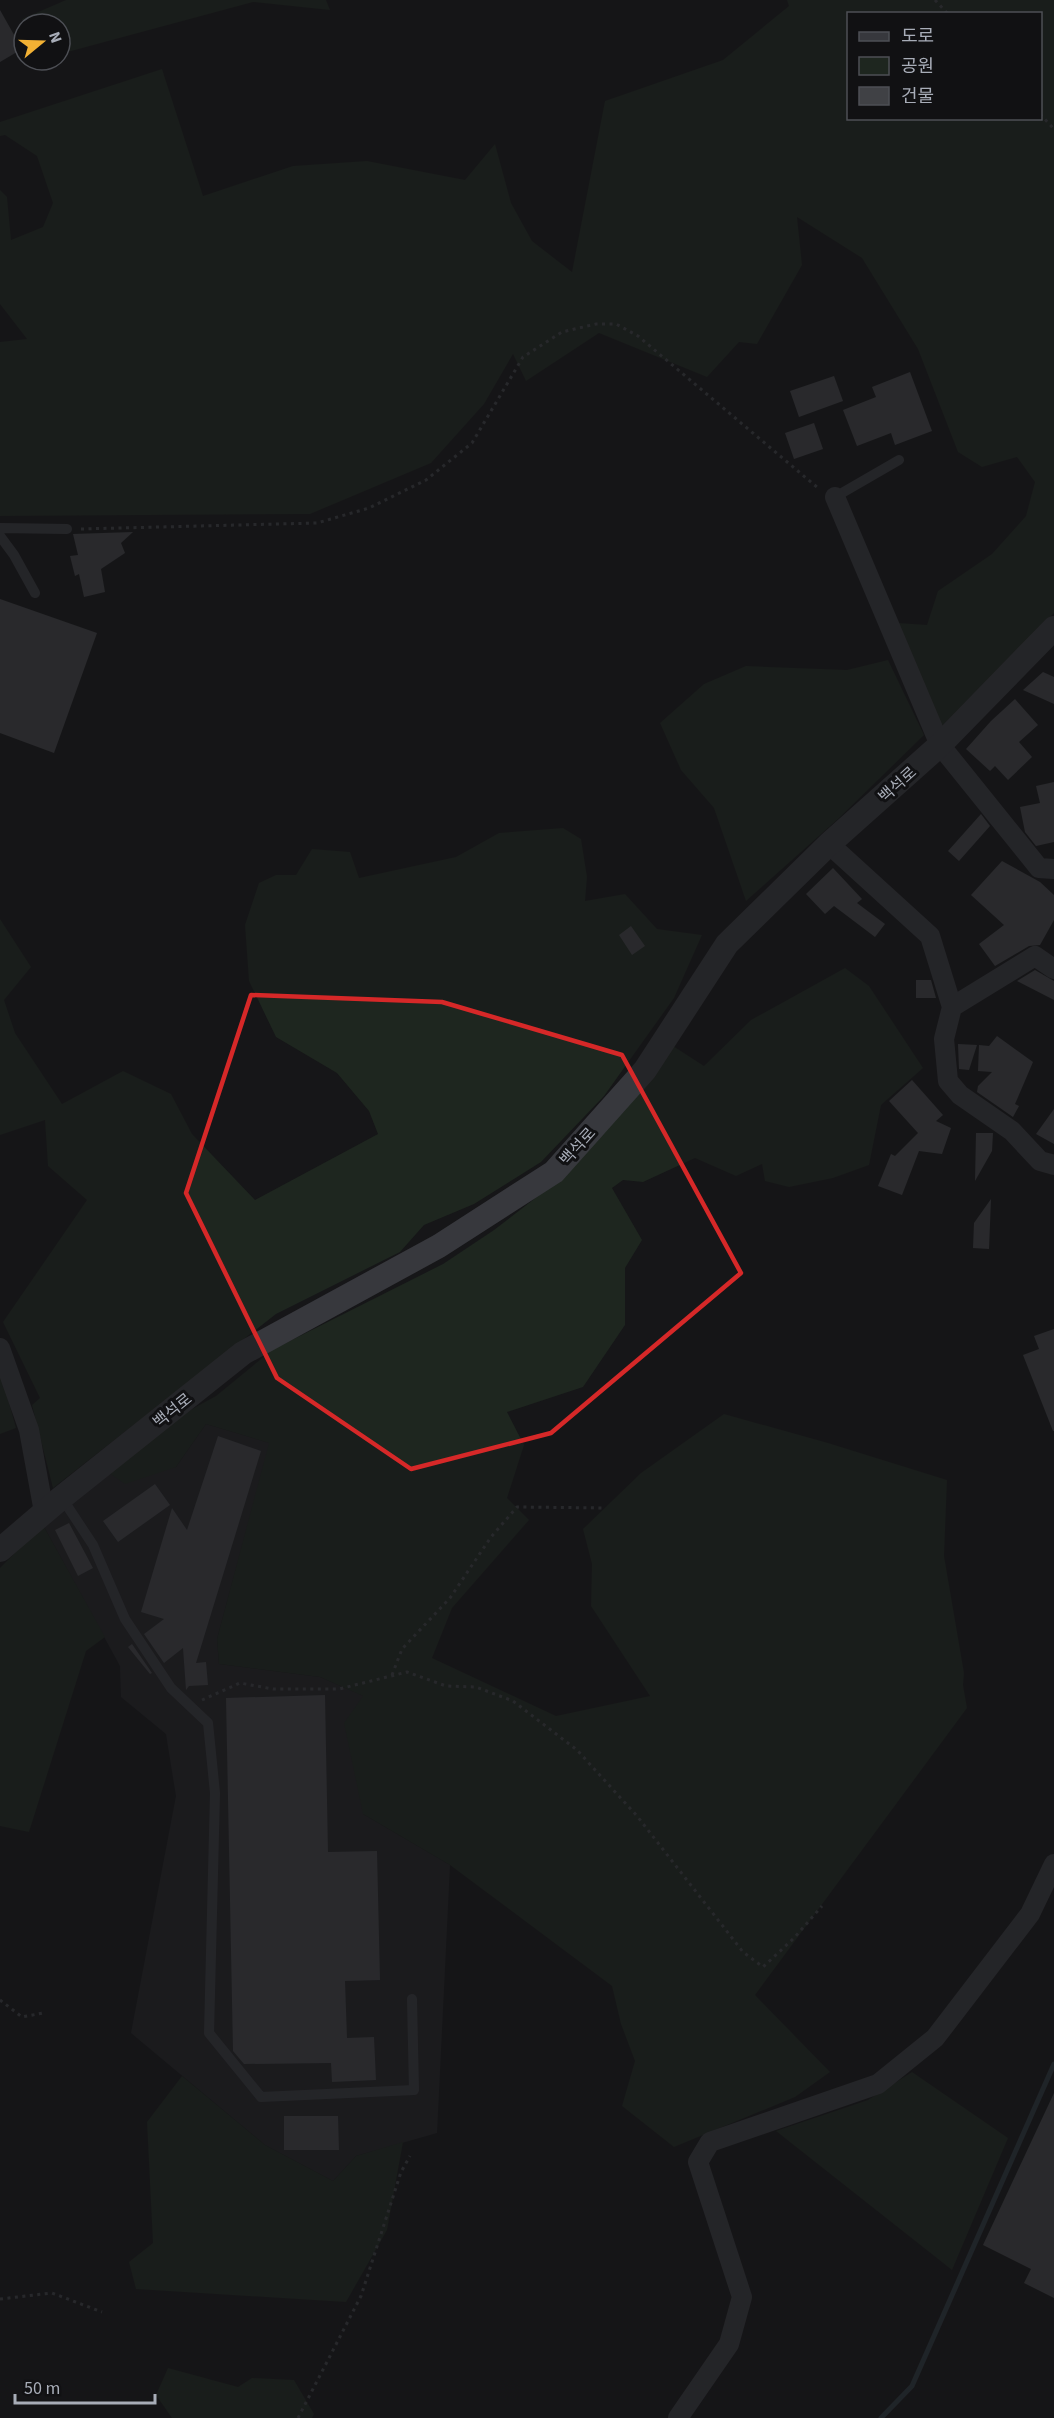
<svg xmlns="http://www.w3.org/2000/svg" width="1054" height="2418" viewBox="0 0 1054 2418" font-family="'Source Sans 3','Noto Sans KR',sans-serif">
	<rect width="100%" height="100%" fill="#161618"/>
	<path fill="#222225" d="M206 1424 270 1443 217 1639 219 1664 320 1677 364 1696 363 1814 450 1865 437 2133 356 2156 333 2181 265 2145 131 2033 176 1796 166 1734 121 1697 120 1666 43 1525 109 1473 176 1467Z"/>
	<path fill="#1e261f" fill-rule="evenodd" d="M66 0H326L330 10 253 2 60 54V24H24L22 19Z
		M787 0H1054V613L942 726 898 623 927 625 938 591 992 554 1026 516 1035 482 1017 457 982 467 958 452 918 349 862 258 797 217 802 265 757 344 739 342 707 377 599 333 526 381 513 354 484 404 431 463 310 514 0 516V342L27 339 0 304V190L7 197 11 240 43 227 53 203 37 156 5 135 0 136V122L162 69 203 196 293 166 367 161 465 180 495 144 511 203 532 241 572 272 605 101 723 60 789 6ZM848 14H1040V118H848Z
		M888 660 924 735 838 819 746 901 714 808 681 770 660 723 704 684 746 666 847 670Z
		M563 828 581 839 587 877 585 901 625 894 657 929 702 935 674 998 604 1096 541 1162 474 1204 424 1225 400 1252 276 1314 53 1488 32 1405 40 1398 3 1322 87 1200 48 1166 45 1120 0 1135V919L31 967 4 1000 15 1033 62 1104 123 1071 171 1094 192 1134 255 1200 378 1134 369 1111 337 1073 276 1037 249 981 245 925 259 883 276 875H296L312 849 350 852 359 878 456 857 499 833Z
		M845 968 869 986 923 1068 881 1105 869 1165 833 1178 789 1187 765 1181 762 1164 736 1176 695 1158 643 1182 623 1180 612 1188 642 1240 625 1268V1325L583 1387 507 1412 524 1445 507 1498 529 1520 452 1608 432 1658 556 1716 650 1696 591 1606 592 1564 583 1529 641 1473 724 1414 828 1443 947 1480 944 1556 964 1673 963 1685 967 1708 755 1995 830 2072 795 2097 674 2147 622 2106 635 2061 621 2024 612 1986 450 1865 363 1814 344 1723 363 1696 320 1677 219 1664 217 1639 269 1443 206 1424 176 1467 125 1484 109 1473 183 1414 216 1396 272 1350 443 1264 494 1230 564 1176 673 1046 704 1066 751 1020Z
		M0 1370 16 1428 0 1434Z
		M43 1525 105 1637 86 1651 29 1832 0 1826V1568Z
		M912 2072 1008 2138 952 2270 776 2131 868 2100Z
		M182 2076 265 2145 333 2181 356 2156 403 2142 387 2230 346 2302 136 2289 129 2262 153 2243 147 2122Z
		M168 2368 238 2387 252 2378 294 2380 314 2414 312 2418H172L156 2395Z"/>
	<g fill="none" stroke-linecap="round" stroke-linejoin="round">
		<path stroke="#2c353c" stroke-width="5" d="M881 2418 912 2386 1054 2064"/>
	</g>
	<path fill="#404145" d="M0 10 22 49 0 62Z
		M910 372 932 431 895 445 891 433 857 446 843 410 876 397 872 387Z
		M834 376 843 401 799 417 790 391Z
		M814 423 823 449 794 459 785 433Z
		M133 532 121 543 125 553 101 569 105 592 84 597 79 574 75 576 70 556 78 555 73 534Z
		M0 599 97 633 54 753 0 733Z
		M1043 672 1054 677V704L1023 690Z
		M1015 699 1038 725 1019 742 1032 757 1008 780 995 766 990 771 966 749 991 721Z
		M1054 782V842L1036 846 1025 832 1020 807 1040 803 1036 786Z
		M981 814 990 826 959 861 948 851Z
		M1002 861 1040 882 1054 895V920L1040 945 1029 946 995 966 979 944 1004 925 971 895Z
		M833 868 862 899 857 903 885 924 875 937 834 906 825 914 806 894Z
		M631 926 645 946 632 955 619 935Z
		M1035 970 1054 981V1000L1017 981Z
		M916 980H931L936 998H916Z
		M997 1036 1033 1062 1015 1104 1019 1106 1013 1117 977 1092 978 1086 992 1072 978 1071 979 1045 989 1046Z
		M958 1044 977 1045 969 1070 959 1069Z
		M912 1080 943 1115 936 1121 951 1128 942 1154 919 1151 902 1195 878 1186 891 1154 895 1156 918 1133 889 1101Z
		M1054 1109V1144L1036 1134Z
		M976 1133H993L992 1151 975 1181Z
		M991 1199 989 1249 973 1248 974 1223Z
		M1054 1329V1431H1053L1023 1355 1039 1349 1034 1336Z
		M218 1436 261 1451 196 1663 206 1662 208 1685 189 1686 186 1690 183 1648 164 1663 144 1634 164 1619 141 1612 172 1508 187 1530Z
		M155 1484 170 1505 118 1542 103 1521Z
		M69 1523 93 1568 78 1576 55 1530Z
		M132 1644 152 1673 150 1674 128 1647Z
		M325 1695 328 1852 377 1851 380 1980 345 1981 347 2038 374 2037 376 2080 332 2082 331 2063 244 2064 233 2051 226 1698Z
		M1054 2093V2298L1024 2283 1031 2269 983 2245Z
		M284 2116H338L339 2150H284Z"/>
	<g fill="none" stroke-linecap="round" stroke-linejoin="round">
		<path stroke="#3d3f44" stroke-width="3" stroke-dasharray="3 4.5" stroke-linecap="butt" d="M935 0 948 14
			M1040 114 1054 129
			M81 529 317 523 369 508 426 480 472 443 523 357 562 332 596 324H616L638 336 818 488
			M392 1675 402 1649 450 1598 491 1537 517 1507 605 1508
			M202 1700 240 1683 273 1689H339L407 1672 446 1686 476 1687 513 1701 577 1750 637 1816 743 1952 763 1967 794 1938 822 1906
			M0 2000 22 2017 43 2013
			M0 2299 52 2293 102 2312
			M298 2418 361 2296 401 2172 410 2156"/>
		<path stroke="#37383d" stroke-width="10" d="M835 497 899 460
			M0 528 67 529
			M0 536 14 555 35 593
			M62 1498 93 1545 125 1619 171 1688 208 1723 215 1793 209 2033 261 2097 414 2090 412 1999"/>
		<path stroke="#37383d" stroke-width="20" d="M835 497 940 745 1039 868 1054 869
			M829 844 930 936 952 1007 944 1039 948 1081 960 1095 1012 1131 1040 1161 1054 1165
			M952 1007 1035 956 1054 969
			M0 1348 29 1430 44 1512
			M678 2418 729 2344 742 2297 698 2162 710 2142 878 2084 935 2038 1030 1914 1054 1864"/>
		<path stroke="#37383d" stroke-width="24" d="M0 1550 61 1498 243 1353 439 1246 554 1172 645 1070 727 944 829 844 940 745 1054 628"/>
	</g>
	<path d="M0 0H1054V2418H0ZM251 995 442 1002 622 1055 741 1273 551 1433 411 1469 277 1378 186 1193Z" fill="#161618" fill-opacity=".55" fill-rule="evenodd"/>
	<path fill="none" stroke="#d62828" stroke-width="4.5" stroke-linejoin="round" d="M251 995 442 1002 622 1055 741 1273 551 1433 411 1469 277 1378 186 1193Z"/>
	<g text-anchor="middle" stroke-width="6" stroke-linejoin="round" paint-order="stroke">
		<g font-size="16" fill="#a8adb8" stroke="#111113">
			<text transform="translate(897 784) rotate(-42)" y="6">백석로</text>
			<text transform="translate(577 1146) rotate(-48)" y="6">백석로</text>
			<text transform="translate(172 1410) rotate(-39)" y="6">백석로</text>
		</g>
	</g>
	<rect x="847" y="12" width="195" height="108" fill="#111113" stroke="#4d4f55" stroke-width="1.5"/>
	<rect x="859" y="32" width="30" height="9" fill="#37383d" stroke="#4d4f55" stroke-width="1.5"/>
	<text x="901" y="42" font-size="18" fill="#a8adb8">도로</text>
	<rect x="859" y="57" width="30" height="18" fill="#1e261f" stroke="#4d4f55" stroke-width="1.5"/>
	<text x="901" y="72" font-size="18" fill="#a8adb8">공원</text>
	<rect x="859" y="87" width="30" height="18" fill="#404145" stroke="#4d4f55" stroke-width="1.5"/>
	<text x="901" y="102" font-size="18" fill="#a8adb8">건물</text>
	<g transform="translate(42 42) rotate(71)"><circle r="28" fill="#111113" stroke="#4d4f55" stroke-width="1.5"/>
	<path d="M0-4.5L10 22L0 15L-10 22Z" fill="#f2b134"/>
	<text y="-9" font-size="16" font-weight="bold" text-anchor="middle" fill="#a8adb8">N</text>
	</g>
	<path d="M15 2394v9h140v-9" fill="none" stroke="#a8adb8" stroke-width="3"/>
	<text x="24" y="2394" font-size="18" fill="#a8adb8" stroke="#111113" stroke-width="4.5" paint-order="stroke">50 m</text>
</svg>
